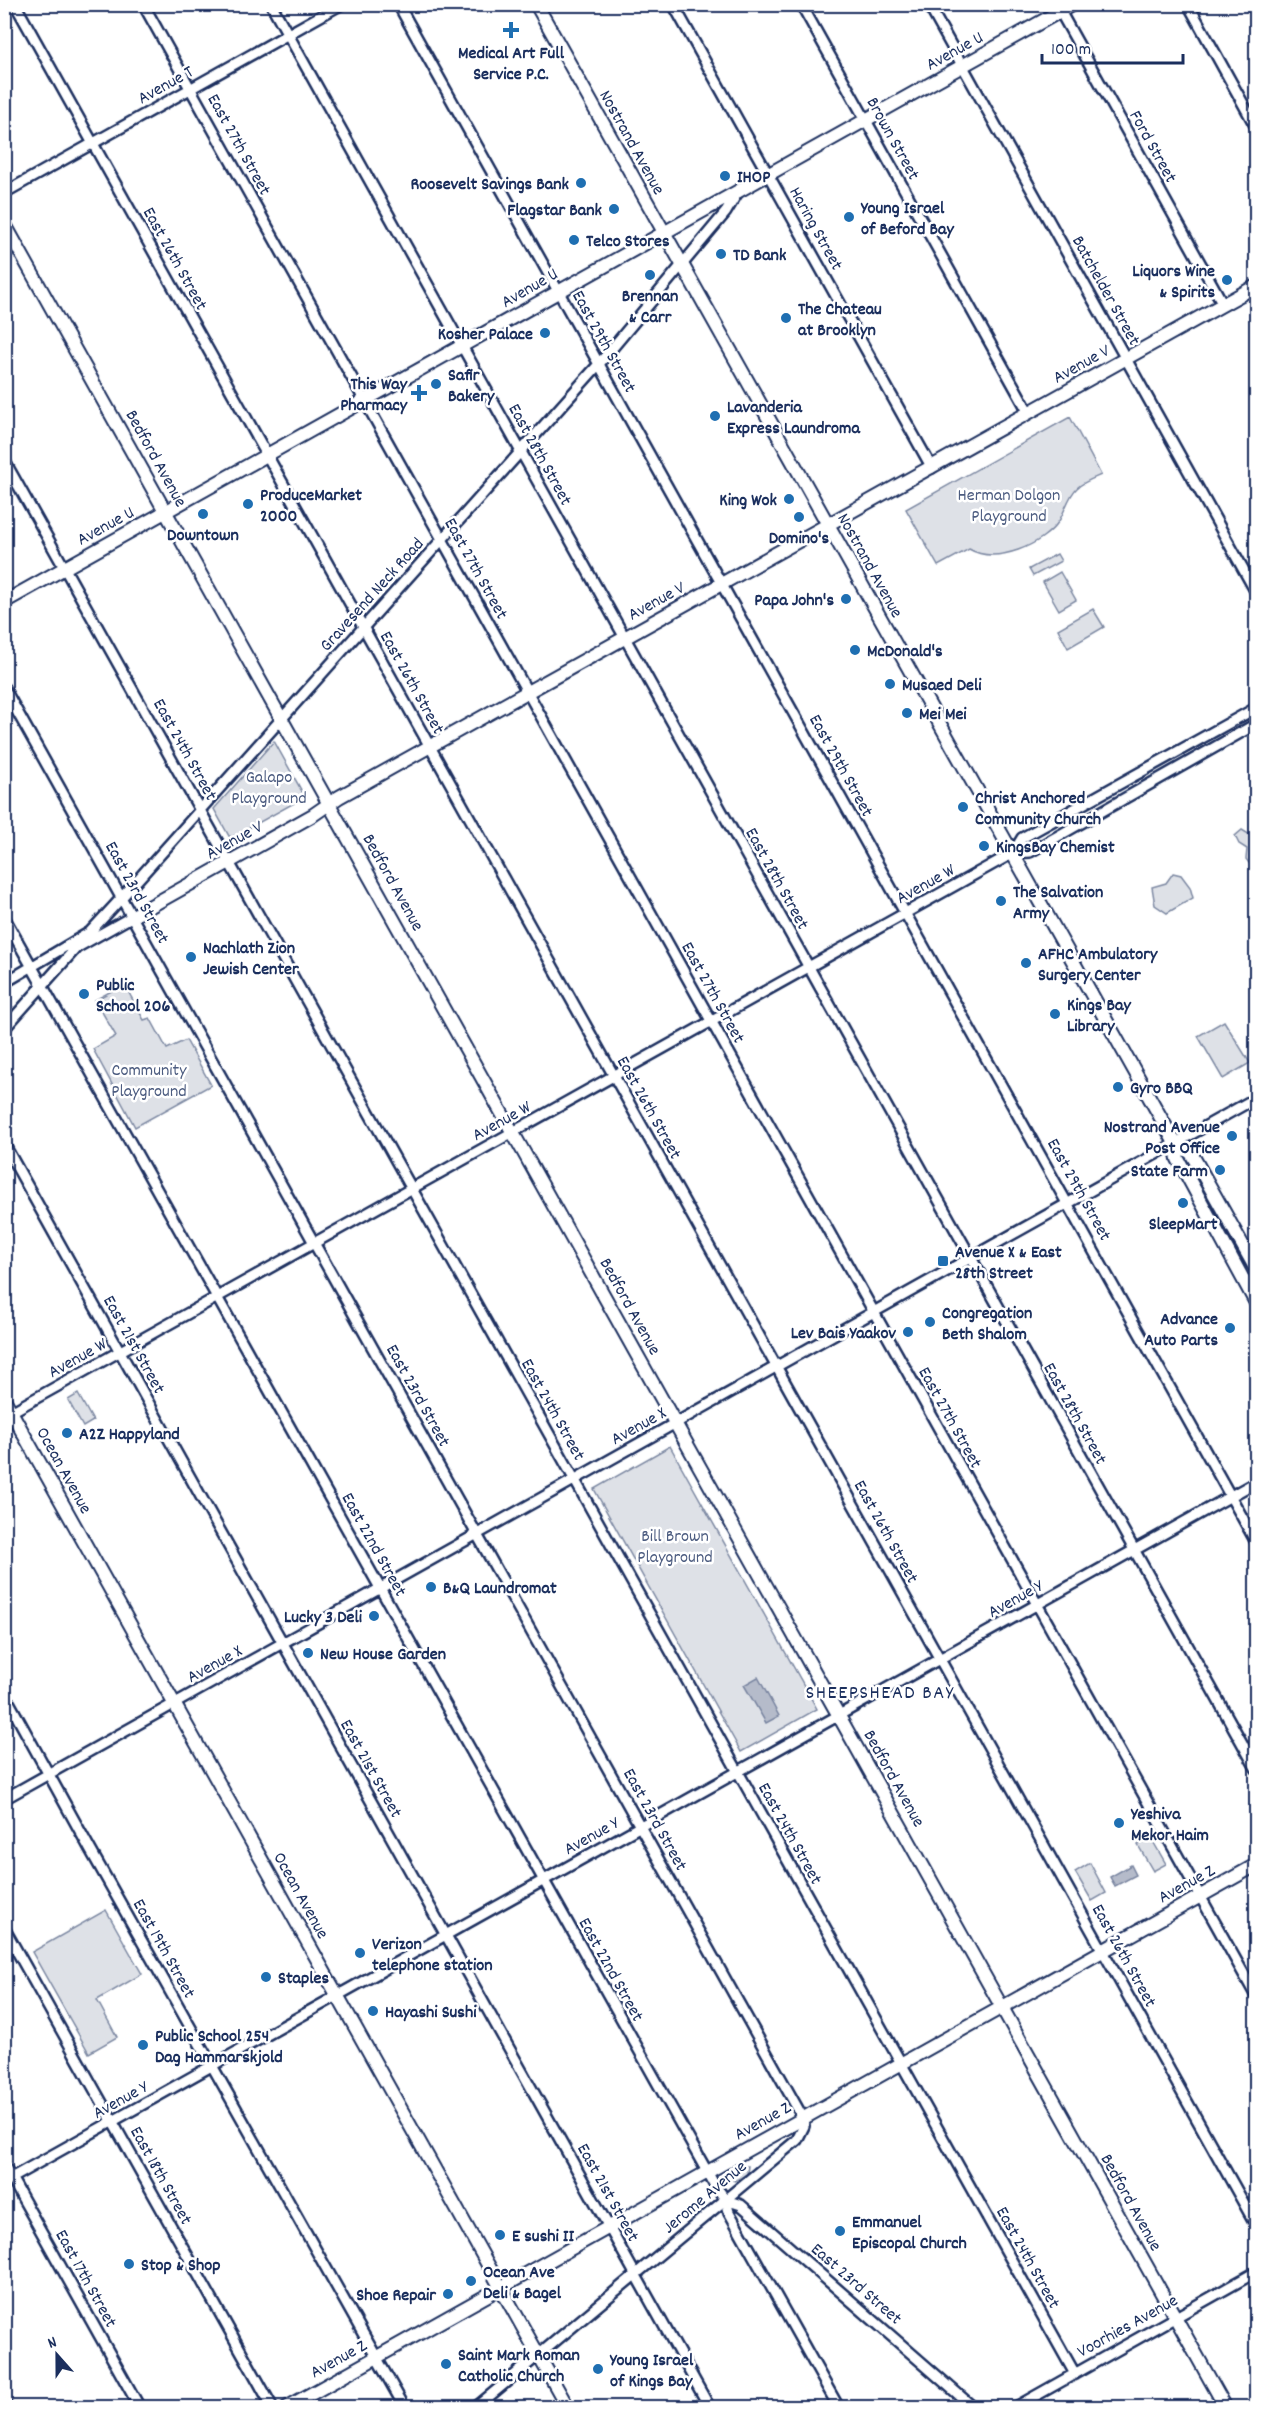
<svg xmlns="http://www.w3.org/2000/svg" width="1261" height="2412" viewBox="0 0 1261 2412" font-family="Dekko,sans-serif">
	<rect width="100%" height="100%" fill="#fff"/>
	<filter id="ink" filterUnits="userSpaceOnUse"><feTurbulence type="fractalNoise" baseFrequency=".0167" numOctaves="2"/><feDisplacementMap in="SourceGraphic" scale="12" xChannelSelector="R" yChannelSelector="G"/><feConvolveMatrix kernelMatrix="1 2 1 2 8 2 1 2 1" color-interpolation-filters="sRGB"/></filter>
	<g filter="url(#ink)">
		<path fill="#dee1e7" stroke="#7c88a2" stroke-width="1.5" d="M1070 417 1101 475C1094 478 1083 482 1077 488 1069 495 1065 511 1059 521 1043 545 996 565 969 549L938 566 906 509Z
			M1057 554 1061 561 1033 576 1029 569Z
			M1060 572 1076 600 1059 610 1043 582Z
			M1093 609 1104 627 1068 648 1058 629Z
			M274 741 305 797 233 837 229 836 214 809Z
			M1242 830 1250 835 1256 832V859L1249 863 1246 859 1247 849 1239 844 1235 836Z
			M1173 873 1181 875 1190 887 1193 898 1167 913 1155 905 1152 887 1166 883Z
			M124 984 144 1020 150 1018 167 1049 186 1040 211 1085 135 1127 93 1049 116 1036 95 1000Z
			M1224 1021 1250 1063 1223 1079 1198 1036Z
			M78 1394 93 1421 83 1427 68 1400Z
			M670 1446 817 1709 741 1752 594 1489Z
			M1151 1838 1166 1864 1153 1871 1138 1845Z
			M1090 1863 1106 1893 1092 1901 1075 1872Z
			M106 1910 142 1974 97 2000 117 2037 89 2053 32 1952Z
			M748 2166 747 2174 735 2181 732 2180 729 2175C732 2168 741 2166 748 2166Z"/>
		<path fill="#b5bbca" stroke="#77839f" stroke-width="1.5" d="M758 1677 779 1716 766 1723 744 1685Z
			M1131 1865 1136 1875 1115 1886 1110 1877Z"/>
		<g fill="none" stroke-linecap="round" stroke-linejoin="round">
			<defs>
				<path id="street" d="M15 4 1256 2225
					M143 4 1256 1996
					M271 4 1256 1768
					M398 4 1256 1542
					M673 4 932 468
					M801 4 1029 413
					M928 4 1256 592
					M1056 4 1223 304
					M1188 4 1256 127
					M4 193 342 4
					M4 460 1075 2374
					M4 688 803 2118 804 2126 797 2140 475 2408
					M1013 853 1022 838 1256 708
					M4 917 714 2184 726 2200 741 2205 974 2408
					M4 983 90 932 115 905 599 364 726 212 738 192
					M4 1029 76 948 133 916
					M4 1144 710 2408
					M4 1416 1013 853 1030 852 1256 724
					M4 1693 91 1851 405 2408
					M4 1799 1256 1098
					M4 1928 273 2408
					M4 2165 140 2408
					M4 2182 1256 1482
					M726 2200 729 2212 839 2408
					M4 2402 8 2408
					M1014 2408 1256 2272"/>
				<path id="secondary" d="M536 4 1175 1143 1178 1159 1256 1303
					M4 223 1226 2408
					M4 602 1073 4
					M133 916 313 815 339 797 1256 286
					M1175 1143 1191 1153 1256 1269
					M4 1399 568 2408
					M286 2408 1256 1865"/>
			</defs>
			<use href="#street" stroke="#1b2f5e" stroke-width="14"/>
			<use href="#secondary" stroke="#1b2f5e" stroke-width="16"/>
			<use href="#street" stroke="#fff" stroke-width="9"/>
			<use href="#secondary" stroke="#fff" stroke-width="12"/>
		</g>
	</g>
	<g fill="#1f6fb2" stroke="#fff" stroke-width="2">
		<path d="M508 21h6v6h6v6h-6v6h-6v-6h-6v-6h6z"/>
		<circle cx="725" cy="176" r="6"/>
		<circle cx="581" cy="183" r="6"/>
		<circle cx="614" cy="209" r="6"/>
		<circle cx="849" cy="217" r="6"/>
		<circle cx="574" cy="240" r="6"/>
		<circle cx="721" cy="254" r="6"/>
		<circle cx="650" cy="275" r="6"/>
		<circle cx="1227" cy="280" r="6"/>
		<circle cx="786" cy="318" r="6"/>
		<circle cx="545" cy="333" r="6"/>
		<circle cx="436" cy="384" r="6"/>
		<path d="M416 384h6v6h6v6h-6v6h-6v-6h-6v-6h6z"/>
		<circle cx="715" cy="416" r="6"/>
		<circle cx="789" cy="499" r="6"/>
		<circle cx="248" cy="504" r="6"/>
		<circle cx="203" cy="514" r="6"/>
		<circle cx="799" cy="517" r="6"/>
		<circle cx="846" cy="599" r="6"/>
		<circle cx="855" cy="650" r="6"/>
		<circle cx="890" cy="684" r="6"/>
		<circle cx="907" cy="713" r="6"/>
		<circle cx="963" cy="807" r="6"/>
		<circle cx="984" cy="846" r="6"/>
		<circle cx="1001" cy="901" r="6"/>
		<circle cx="191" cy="957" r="6"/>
		<circle cx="1026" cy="963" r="6"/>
		<circle cx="84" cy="994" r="6"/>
		<circle cx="1055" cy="1014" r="6"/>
		<circle cx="1118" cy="1087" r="6"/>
		<circle cx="1232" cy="1136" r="6"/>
		<circle cx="1220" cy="1170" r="6"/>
		<circle cx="1183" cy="1203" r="6"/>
		<rect x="937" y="1255" width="12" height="12" rx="3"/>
		<circle cx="930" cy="1322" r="6"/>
		<circle cx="1230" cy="1328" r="6"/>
		<circle cx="908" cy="1332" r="6"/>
		<circle cx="67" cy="1433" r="6"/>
		<circle cx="431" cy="1587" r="6"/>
		<circle cx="374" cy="1616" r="6"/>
		<circle cx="308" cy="1653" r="6"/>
		<circle cx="1119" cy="1823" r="6"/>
		<circle cx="360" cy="1953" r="6"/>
		<circle cx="266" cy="1977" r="6"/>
		<circle cx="373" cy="2011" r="6"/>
		<circle cx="143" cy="2045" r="6"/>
		<circle cx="840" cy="2231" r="6"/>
		<circle cx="500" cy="2235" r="6"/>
		<circle cx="129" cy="2264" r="6"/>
		<circle cx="471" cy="2281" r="6"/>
		<circle cx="448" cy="2294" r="6"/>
		<circle cx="446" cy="2364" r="6"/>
		<circle cx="598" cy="2369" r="6"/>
	</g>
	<g text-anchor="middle" stroke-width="5" stroke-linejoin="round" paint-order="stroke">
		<g font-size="18" fill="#1b2f5e" stroke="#fff">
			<text transform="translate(954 50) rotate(-29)" y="6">Avenue U</text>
			<text transform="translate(165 84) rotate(-29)" y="6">Avenue T</text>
			<text transform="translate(894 138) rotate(61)" y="6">Brown Street</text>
			<text transform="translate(633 142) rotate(61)" y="6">Nostrand Avenue</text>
			<text transform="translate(240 144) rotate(61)" y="6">East 27th Street</text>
			<text transform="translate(1154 146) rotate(61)" y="6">Ford Street</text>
			<text transform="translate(817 228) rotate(61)" y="6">Haring Street</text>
			<text transform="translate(176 258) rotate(61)" y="6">East 26th Street</text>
			<text transform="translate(529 287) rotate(-30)" y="6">Avenue U</text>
			<text transform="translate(1107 290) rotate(61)" y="6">Batchelder Street</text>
			<text transform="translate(605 341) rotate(61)" y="6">East 29th Street</text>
			<text transform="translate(1081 363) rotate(-29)" y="6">Avenue V</text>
			<text transform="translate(541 454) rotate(61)" y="6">East 28th Street</text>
			<text transform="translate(157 458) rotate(61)" y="6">Bedford Avenue</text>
			<text transform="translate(105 525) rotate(-29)" y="6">Avenue U</text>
			<text transform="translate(871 565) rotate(61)" y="6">Nostrand Avenue</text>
			<text transform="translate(477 568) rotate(61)" y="6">East 27th Street</text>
			<text transform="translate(371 594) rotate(-48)" y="6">Gravesend Neck Road</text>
			<text transform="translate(656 600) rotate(-29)" y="6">Avenue V</text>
			<text transform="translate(413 682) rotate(61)" y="6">East 26th Street</text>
			<text transform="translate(186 749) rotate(61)" y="6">East 24th Street</text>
			<text transform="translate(842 765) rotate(61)" y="6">East 29th Street</text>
			<text transform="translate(234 839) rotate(-29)" y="6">Avenue V</text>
			<text transform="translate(778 878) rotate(61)" y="6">East 28th Street</text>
			<text transform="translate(394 882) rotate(61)" y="6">Bedford Avenue</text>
			<text transform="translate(925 883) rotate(-29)" y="6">Avenue W</text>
			<text transform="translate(138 892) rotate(61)" y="6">East 23rd Street</text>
			<text transform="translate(714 992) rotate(61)" y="6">East 27th Street</text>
			<text transform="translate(650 1107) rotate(61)" y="6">East 26th Street</text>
			<text transform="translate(501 1120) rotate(-29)" y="6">Avenue W</text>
			<text transform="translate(1080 1189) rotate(61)" y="6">East 29th Street</text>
			<text transform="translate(631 1306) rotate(61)" y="6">Bedford Avenue</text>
			<text transform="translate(135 1344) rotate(61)" y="6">East 21st Street</text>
			<text transform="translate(77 1357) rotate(-29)" y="6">Avenue W</text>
			<text transform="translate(419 1395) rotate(61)" y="6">East 23rd Street</text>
			<text transform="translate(554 1409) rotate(61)" y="6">East 24th Street</text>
			<text transform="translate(1076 1413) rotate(61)" y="6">East 28th Street</text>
			<text transform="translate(951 1417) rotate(61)" y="6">East 27th Street</text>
			<text transform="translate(638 1425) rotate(-29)" y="6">Avenue X</text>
			<text transform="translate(65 1470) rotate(61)" y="6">Ocean Avenue</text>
			<text transform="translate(887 1531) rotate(61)" y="6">East 26th Street</text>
			<text transform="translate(375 1544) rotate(61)" y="6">East 22nd Street</text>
			<text transform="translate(1015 1598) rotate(-29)" y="6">Avenue Y</text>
			<text transform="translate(214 1663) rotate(-29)" y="6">Avenue X</text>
			<text transform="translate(372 1768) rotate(61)" y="6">East 21st Street</text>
			<text transform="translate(895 1778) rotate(61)" y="6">Bedford Avenue</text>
			<text transform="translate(656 1819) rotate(61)" y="6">East 23rd Street</text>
			<text transform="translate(791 1833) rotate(61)" y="6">East 24th Street</text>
			<text transform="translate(591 1835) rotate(-29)" y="6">Avenue Y</text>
			<text transform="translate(1186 1883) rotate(-29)" y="6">Avenue Z</text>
			<text transform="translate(302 1895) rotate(61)" y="6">Ocean Avenue</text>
			<text transform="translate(165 1948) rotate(61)" y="6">East 19th Street</text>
			<text transform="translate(1125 1955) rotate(61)" y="6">East 26th Street</text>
			<text transform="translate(612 1969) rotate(61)" y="6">East 22nd Street</text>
			<text transform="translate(120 2099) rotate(-29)" y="6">Avenue Y</text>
			<text transform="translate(762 2120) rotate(-29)" y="6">Avenue Z</text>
			<text transform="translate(162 2175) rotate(61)" y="6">East 18th Street</text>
			<text transform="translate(609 2192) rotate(61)" y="6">East 21st Street</text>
			<text transform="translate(704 2196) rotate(-40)" y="6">Jerome Avenue</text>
			<text transform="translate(1132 2202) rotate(61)" y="6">Bedford Avenue</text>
			<text transform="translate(1029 2257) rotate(61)" y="6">East 24th Street</text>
			<text transform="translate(87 2278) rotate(61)" y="6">East 17th Street</text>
			<text transform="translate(857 2283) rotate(41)" y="6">East 23rd Street</text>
			<text transform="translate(1127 2325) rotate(-29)" y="6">Voorhies Avenue</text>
			<text transform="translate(338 2358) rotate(-29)" y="6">Avenue Z</text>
		</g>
		<g font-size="18" font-weight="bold" fill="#1b2f5e" stroke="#fff" text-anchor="start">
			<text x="511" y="58" text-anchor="middle">Medical Art Full<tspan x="511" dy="21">Service P.C.</tspan></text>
			<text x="737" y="182">IHOP</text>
			<text x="569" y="189" text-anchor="end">Roosevelt Savings Bank</text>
			<text x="861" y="213">Young Israel<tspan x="861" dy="21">of Beford Bay</tspan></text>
			<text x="602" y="215" text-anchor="end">Flagstar Bank</text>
			<text x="586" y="246">Telco Stores</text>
			<text x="733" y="260">TD Bank</text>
			<text x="1215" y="276" text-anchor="end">Liquors Wine<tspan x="1215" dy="21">&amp; Spirits</tspan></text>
			<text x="650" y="301" text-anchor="middle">Brennan<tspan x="650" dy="21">&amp; Carr</tspan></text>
			<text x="798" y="314">The Chateau<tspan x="798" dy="21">at Brooklyn</tspan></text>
			<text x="533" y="339" text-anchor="end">Kosher Palace</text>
			<text x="448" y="380">Safir<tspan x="448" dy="21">Bakery</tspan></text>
			<text x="407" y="389" text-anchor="end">This Way<tspan x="407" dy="21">Pharmacy</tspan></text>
			<text x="727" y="412">Lavanderia<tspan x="727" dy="21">Express Laundroma</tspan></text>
			<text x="260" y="500">ProduceMarket<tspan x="260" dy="21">2000</tspan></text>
			<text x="777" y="505" text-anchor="end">King Wok</text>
			<text x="203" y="540" text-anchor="middle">Downtown</text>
			<text x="799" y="543" text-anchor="middle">Domino's</text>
			<text x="834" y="605" text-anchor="end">Papa John's</text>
			<text x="867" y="656">McDonald's</text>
			<text x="902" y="690">Musaed Deli</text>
			<text x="919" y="719">Mei Mei</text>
			<text x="975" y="803">Christ Anchored<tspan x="975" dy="21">Community Church</tspan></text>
			<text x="996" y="852">KingsBay Chemist</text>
			<text x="1013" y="897">The Salvation<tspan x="1013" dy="21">Army</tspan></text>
			<text x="203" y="953">Nachlath Zion<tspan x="203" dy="21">Jewish Center</tspan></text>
			<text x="1038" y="959">AFHC Ambulatory<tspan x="1038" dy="21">Surgery Center</tspan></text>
			<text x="96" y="990">Public<tspan x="96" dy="21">School 206</tspan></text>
			<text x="1067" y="1010">Kings Bay<tspan x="1067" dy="21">Library</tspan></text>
			<text x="1130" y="1093">Gyro BBQ</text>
			<text x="1220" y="1132" text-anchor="end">Nostrand Avenue<tspan x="1220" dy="21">Post Office</tspan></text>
			<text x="1208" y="1176" text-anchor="end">State Farm</text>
			<text x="1183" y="1229" text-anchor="middle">SleepMart</text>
			<text x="955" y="1257">Avenue X &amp; East<tspan x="955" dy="21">28th Street</tspan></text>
			<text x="942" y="1318">Congregation<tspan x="942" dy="21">Beth Shalom</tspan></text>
			<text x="1218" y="1324" text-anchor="end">Advance<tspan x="1218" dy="21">Auto Parts</tspan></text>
			<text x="896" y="1338" text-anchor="end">Lev Bais Yaakov</text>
			<text x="79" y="1439">A2Z Happyland</text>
			<text x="443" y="1593">B&amp;Q Laundromat</text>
			<text x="362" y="1622" text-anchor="end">Lucky 3 Deli</text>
			<text x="320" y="1659">New House Garden</text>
			<text x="1131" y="1819">Yeshiva<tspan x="1131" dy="21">Mekor Haim</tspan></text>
			<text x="372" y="1949">Verizon<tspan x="372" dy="21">telephone station</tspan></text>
			<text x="278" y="1983">Staples</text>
			<text x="385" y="2017">Hayashi Sushi</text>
			<text x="155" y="2041">Public School 254<tspan x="155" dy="21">Dag Hammarskjold</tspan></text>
			<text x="852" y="2227">Emmanuel<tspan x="852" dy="21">Episcopal Church</tspan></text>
			<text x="512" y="2241">E sushi II</text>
			<text x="141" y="2270">Stop &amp; Shop</text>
			<text x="483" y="2277">Ocean Ave<tspan x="483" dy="21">Deli &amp; Bagel</tspan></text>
			<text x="436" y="2300" text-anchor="end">Shoe Repair</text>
			<text x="458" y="2360">Saint Mark Roman<tspan x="458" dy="21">Catholic Church</tspan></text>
			<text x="610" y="2365">Young Israel<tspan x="610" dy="21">of Kings Bay</tspan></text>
		</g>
		<g font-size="18" fill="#4c5c80" stroke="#fff">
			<text x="1009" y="500">Herman Dolgon<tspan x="1009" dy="21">Playground</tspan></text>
			<text x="269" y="782">Galapo<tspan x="269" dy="21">Playground</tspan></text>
			<text x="149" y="1075">Community<tspan x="149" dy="21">Playground</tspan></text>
			<text x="675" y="1541">Bill Brown<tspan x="675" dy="21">Playground</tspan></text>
		</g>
		<g font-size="20" letter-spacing="1.5" fill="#1b2f5e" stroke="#fff">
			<text x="880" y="1698">SHEEPSHEAD BAY</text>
		</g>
	</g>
	<rect width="1261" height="2412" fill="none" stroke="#fff" stroke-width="24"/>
	<rect x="12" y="12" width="1237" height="2388" fill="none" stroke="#1b2f5e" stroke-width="2" filter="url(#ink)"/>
	<g transform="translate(57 2355) rotate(339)" stroke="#ffffff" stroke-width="4.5" paint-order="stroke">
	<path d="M0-4.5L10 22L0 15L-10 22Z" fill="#1b2f5e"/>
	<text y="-9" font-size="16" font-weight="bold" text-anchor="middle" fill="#1b2f5e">N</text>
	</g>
	<path d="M1042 54v9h141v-9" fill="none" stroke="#1b2f5e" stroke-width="3"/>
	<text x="1051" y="54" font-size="18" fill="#1b2f5e" stroke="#ffffff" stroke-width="4.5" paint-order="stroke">100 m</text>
</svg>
